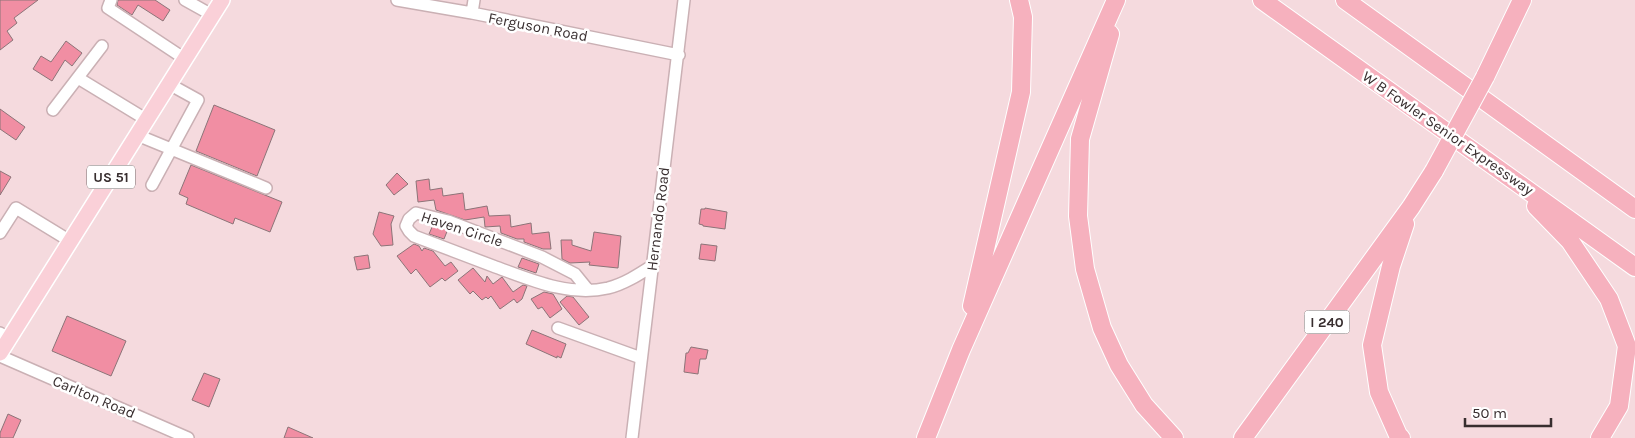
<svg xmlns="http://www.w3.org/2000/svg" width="1635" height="438" viewBox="0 0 1635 438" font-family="Karla,sans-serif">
	<rect width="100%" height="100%" fill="#f5dade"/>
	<path fill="#f18ea3" stroke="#8c7478" d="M0 0H38L14 18 17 23 7 31 13 40 0 50Z
		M118 0H155L170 10 163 21 138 5 132 15 117 5Z
		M66 41 82 53 72 66 65 60 52 81 33 69 41 56 51 62Z
		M214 105 275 130 257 176 196 151Z
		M0 109 25 127 16 140 0 129Z
		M191 165 282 202 270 232 235 218 233 224 186 204 188 198 179 194Z
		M0 171 11 177 0 195Z
		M397 173 408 184 394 195 386 185Z
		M429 179 430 190 442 188 443 196 463 193 465 210 487 206 489 216 510 215 511 227 531 223 532 234 549 232 551 249H543L524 242V239H517L501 233 500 226 485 227 484 217 465 220 436 210 434 200 418 202 416 181Z
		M705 208 727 212 725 229 703 226V225L699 224 701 209H705Z
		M379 212 394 216 391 224 393 245 381 246 373 234Z
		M433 225 448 229 444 239 429 234Z
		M594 232 621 236 618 268 589 265 590 262 570 263 562 259 561 240H572V245L591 251Z
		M414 244 419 246 422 251 424 248 433 251 445 266 451 262 458 271 445 281 442 278 430 287 416 269 411 274 397 256Z
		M701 244 717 246 715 261 699 259Z
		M368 255 370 268 357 270 354 257Z
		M522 258 539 264 536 273 518 267Z
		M473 268 485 282 487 276 493 284 502 277 513 292 523 285 527 286 522 299 517 303 514 299 500 309 491 296 488 299 486 297 482 300 473 291 470 294 458 280Z
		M544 292 553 294 562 309 550 318 542 307 538 309 531 299Z
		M567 296 573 297 589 317 579 325 560 302Z
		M67 316 126 341 111 376 52 351Z
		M532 330 566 344 561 358 557 356V358L526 344Z
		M691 347 708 350 706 359H700L698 374 684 372 686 353H688Z
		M204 373 220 379 209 407 192 400Z
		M8 414 21 420 13 438H0V433Z
		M288 427 313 438H284Z"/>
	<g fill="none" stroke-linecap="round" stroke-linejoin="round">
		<defs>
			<path id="minor" d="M111 0 108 8 185 59
				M185 0 212 15
				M397 0 472 13 679 55
				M472 13 474 0
				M78 78 147 120
				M53 110 102 46
				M137 135 266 188
				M152 185 198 100 169 84
				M0 233 16 208 70 241
				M588 290 575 274 542 257 448 221 416 213 409 219 406 226 409 231 414 236C440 246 467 256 493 266 529 279 568 297 608 288 624 284 638 275 652 266
				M558 328 641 358
				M0 333 9 338
				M0 356 188 438
				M632 438 684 0"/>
			<path id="major" d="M0 353 222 0"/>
			<path id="highway" d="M1262 0 1635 267
				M1345 0 1635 209
				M1110 34 1080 139 1078 216 1085 269 1102 328 1119 365 1144 405 1174 438
				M1485 77 1522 0
				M1536 206 1570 241 1609 299 1627 346 1619 406 1600 438
				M972 306 1021 92 1023 17 1019 0
				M926 438 961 350 1116 0
				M1243 438 1411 207 1434 171
				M1401 438 1398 435 1379 392 1372 345 1391 266 1405 224"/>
		</defs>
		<use href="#minor" stroke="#cab0b4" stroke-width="14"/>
		<use href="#major" stroke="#fff" stroke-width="18"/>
		<use href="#highway" stroke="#fff" stroke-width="20"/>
		<use href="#minor" stroke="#fff" stroke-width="11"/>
		<use href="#major" stroke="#fad0d8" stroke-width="15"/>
		<use href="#highway" stroke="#f6b1be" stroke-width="18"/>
		<defs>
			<path id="highway-bridge" d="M1434 171 1485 77"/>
		</defs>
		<use href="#highway-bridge" stroke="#fff" stroke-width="20" stroke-linecap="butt"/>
		<use href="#highway-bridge" stroke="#f6b1be" stroke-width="18"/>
	</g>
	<g text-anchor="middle" stroke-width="5" stroke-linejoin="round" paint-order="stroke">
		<g fill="#fff" stroke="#746d6d" stroke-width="1">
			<rect x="87" y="165.5" width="48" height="23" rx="4"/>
			<rect x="1304.5" y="310.5" width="45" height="23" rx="4"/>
		</g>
		<g font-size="14" font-weight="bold" fill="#382e2f">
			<text x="111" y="182">US 51</text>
			<text x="1327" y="327">I 240</text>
		</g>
		<g font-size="15" fill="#382e2f" stroke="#fff">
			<text transform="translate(538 27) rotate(11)" y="5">Ferguson Road</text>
			<text transform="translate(1448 133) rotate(35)" y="5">W B Fowler Senior Expressway</text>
			<text transform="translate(658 219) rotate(-83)" y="5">Hernando Road</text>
			<text transform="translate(462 229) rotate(18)" y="5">Haven Circle</text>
			<text transform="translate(94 397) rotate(23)" y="5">Carlton Road</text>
		</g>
	</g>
	<path d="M1465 418v8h86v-8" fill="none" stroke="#382e2f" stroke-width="2.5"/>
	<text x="1472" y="418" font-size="15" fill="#382e2f" stroke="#ffffff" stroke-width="4" paint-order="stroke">50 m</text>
</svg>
